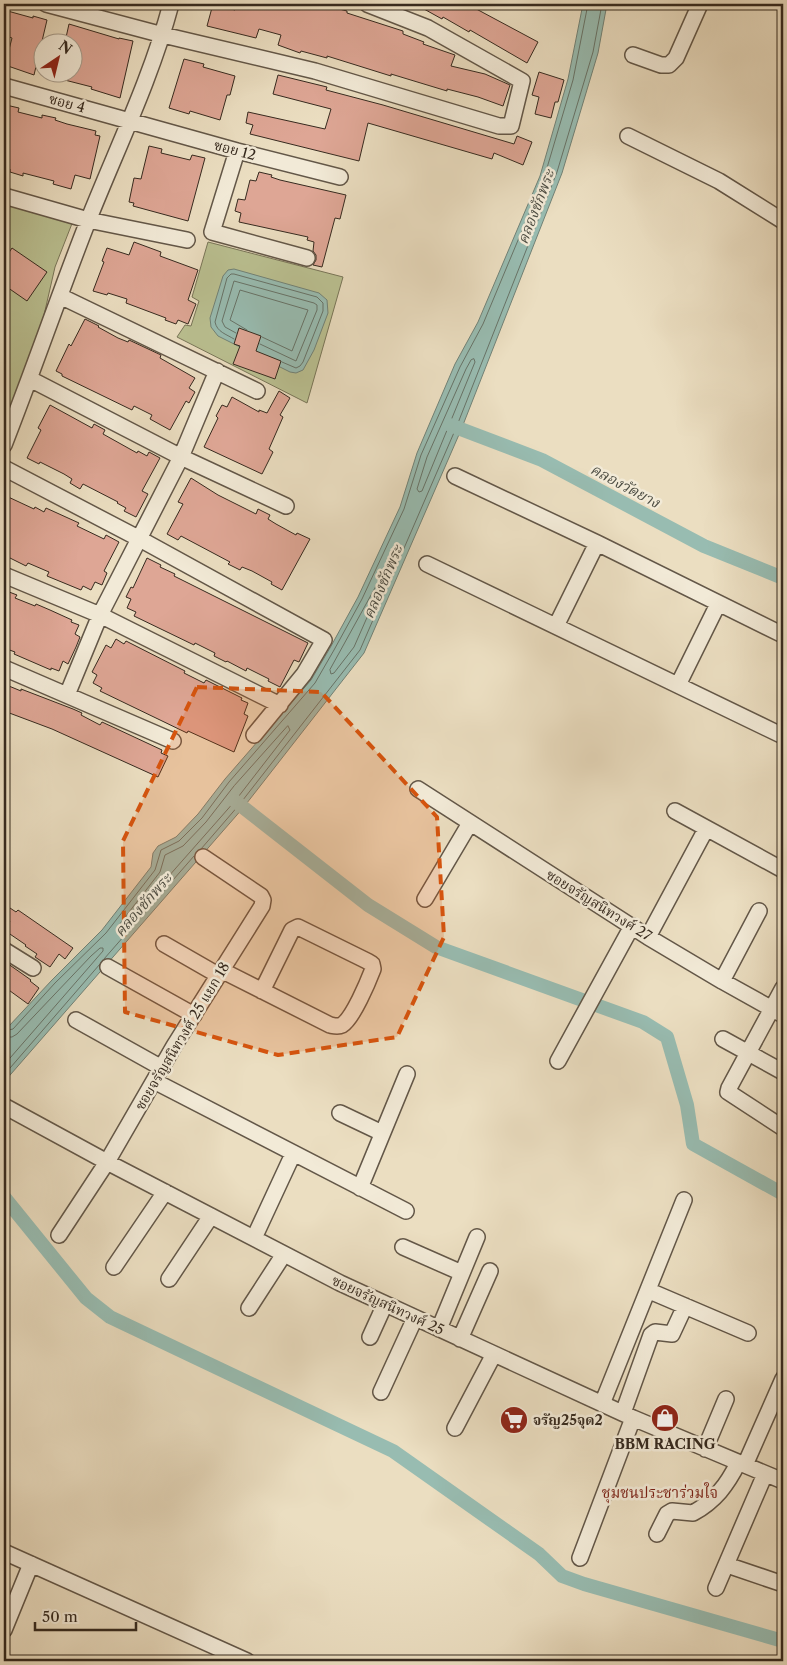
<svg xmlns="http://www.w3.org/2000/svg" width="787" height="1665" viewBox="0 0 787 1665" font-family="'Libre Caslon Text','Noto Serif Thai',serif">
	<rect width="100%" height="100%" fill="#ebdec1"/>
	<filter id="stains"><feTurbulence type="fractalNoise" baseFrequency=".004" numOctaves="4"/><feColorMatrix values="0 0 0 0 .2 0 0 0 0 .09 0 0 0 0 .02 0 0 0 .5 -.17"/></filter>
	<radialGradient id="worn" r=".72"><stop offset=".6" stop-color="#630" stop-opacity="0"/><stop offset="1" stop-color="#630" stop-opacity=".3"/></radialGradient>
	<path fill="#bac091" stroke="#787558" d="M4 202 73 221 55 267 44 315 32 353 4 426Z
		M208 242 343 277 307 403 177 337 185 325 191 326 199 301 192 297Z"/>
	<path fill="#98bcb1" stroke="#718277" d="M583 4H607L598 53 562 173 461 430 364 653 243 808 4 1082V1026H9L52 980 102 930 151 867 153 853 158 846 176 837 198 814 225 779 311 680 330 648 358 597 400 507 417 453 455 364 478 322 540 176 568 79Z
		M234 269 319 293 327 300 328 313 314 350 303 370 296 373 290 372 218 336 211 327 210 318 223 276 228 270Z"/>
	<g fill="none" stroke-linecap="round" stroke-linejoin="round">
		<path stroke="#677368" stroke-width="1" d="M247 330 230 320 240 290 308 310 292 351 262 337
			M236 333 225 327 222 321 234 281 314 303 317 305V310L296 361 260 344
			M234 339C226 334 217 332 215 322L227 278 231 274H234L317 297 323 303V311L303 362 300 366 296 368 282 362
			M474 359 475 362 422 491 419 492 417 489 427 457 466 369 471 360Z
			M377 585 380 588 354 647 334 673 331 674 330 670Z
			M288 726 290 730 235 801 123 928H120L119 925 160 872 165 855 183 846 206 822 234 786Z
			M201 849 239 805 360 650 456 428 557 172 593 52 602 4
			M104 959 194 856
			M4 1031 13 1029 55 983 106 933 155 870 161 850 179 841 202 818 229 782 315 683 334 650 362 599 404 509 421 455 460 367 483 324 544 178 573 80 588 4
			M4 1037H12L17 1034 91 956 100 948H103V951L4 1065
			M4 1075 100 964"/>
		<path stroke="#98bcb1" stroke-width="14" d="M450 425 542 460 704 546 783 578
			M235 801 368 905 436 947 643 1022 667 1037 687 1105 693 1144 783 1194
			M4 1197 86 1298 110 1317 393 1451 539 1554 562 1576 584 1584 783 1641"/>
	</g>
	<path fill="#dea695" stroke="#362a1f" d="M213 4 235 10 237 4H320L347 11V13L403 31V34L424 42 423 44 455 55 451 66 485 74 510 85 503 106 478 97 447 89V91L391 74V76L327 56V58L301 51 300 53 278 45 281 35 259 29 256 38 207 26Z
		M415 4H467L538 42 527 63 470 30 469 32 443 17 442 19Z
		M4 10 33 18V16L47 20 34 75 5 65 12 38 4 35Z
		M69 24 119 39V38L133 41 120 98 91 89 92 87 49 76 50 72H72V42H65Z
		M184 59 204 64 203 67 235 76 230 95H227L220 120 190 111 189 114 169 108Z
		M539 72 564 80 558 102H555L551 118 535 114 539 97 532 95Z
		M278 75 327 87 326 90 383 105 514 144 517 136 532 142 523 165 494 153 492 159 368 123 359 161 250 134 253 125 246 123 248 112 325 129 331 109 273 94Z
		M6 105 19 108 18 112 42 118V115L56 118 55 120 67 124 96 131 95 135 100 136 90 179 75 175 71 189 53 184 54 181 23 173V176L10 172V169L6 168V165H4V113Z
		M149 146 162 149 161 153 190 160 192 155 205 158 188 221 133 206 134 203 129 202 134 178 141 179Z
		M259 172 272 175 271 177 280 180 346 195 340 219 335 218 322 267 313 265 316 260V255L313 251 314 242 307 240 308 237 239 222 241 213 235 211 238 199 245 200 250 180 256 181Z
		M134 242 161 252 160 256 198 270 188 300 196 304 188 324 178 320 176 324 165 320 166 318 126 303 127 299 108 293 107 295 93 291 104 262 102 261 107 248 129 255Z
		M12 248 47 272 27 301 4 285V260Z
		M85 319 99 326 98 327 118 338 128 342 129 340 161 355 160 358 195 378 189 388 195 392 189 403 186 401 170 430 150 419 152 415 134 406 132 410 62 376V374L56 371 69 344 71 346Z
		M239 328 261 336 256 351 281 361 275 379 233 364 240 346 234 344Z
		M279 391 290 398 280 415 283 417 269 449 273 452 262 474 204 447 218 418 216 416 222 405 227 407 232 397 259 412V410L267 413Z
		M50 405 92 428 94 424 105 430 103 434 137 453 138 451 147 456 149 452 160 458 142 491 148 494 136 517 124 511 126 508 117 503 118 502 83 484 80 489 70 483 72 479 64 474 40 462 39 464 27 458 41 430 38 428Z
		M191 478 218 495 256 514 258 509 270 515 268 519 276 524 296 535 297 533 310 539 282 590 271 584 272 582 252 571 242 567 240 570 228 564 230 562 181 536 178 540 167 534 183 504 178 502Z
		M4 495 34 509 35 507 44 512 46 508 79 523 77 526 104 539 106 535 119 542 104 571 107 573 102 585 95 582 91 590 83 586 81 590 47 576 49 572 28 563 26 566 4 555Z
		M147 558 161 565 160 567 175 574 174 576 308 643 299 662 294 660 280 687 268 681 269 679 247 668 246 671 227 661 226 662 214 656 215 653 195 643 194 645 134 616 136 612 127 608 131 599 126 597 131 587 133 588Z
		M4 590 17 595 15 598 35 606 36 604 50 610 72 620 71 622 79 625 75 634 80 637 76 647 68 664 63 661 59 671 51 668V670L14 654 15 652 4 648Z
		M116 639 124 644 126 641 185 671 184 673 204 683 206 680 242 698 241 700 248 703 244 714 248 716 234 752 188 731 187 733 100 691 102 688 93 683 97 675 92 672 106 645 111 648Z
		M4 684 21 691V689L73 709 82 713 81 715 100 725 102 722 162 750 161 753 168 756 158 777 52 729 4 711Z
		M10 908 16 912 18 910 73 948 65 959 59 954 50 967 35 957 37 954 25 946 26 945 4 930 10 921 4 916Z
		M4 961 31 980 30 981 39 988 28 1004 6 988 8 985 4 983Z"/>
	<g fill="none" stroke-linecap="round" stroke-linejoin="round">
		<defs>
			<path id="minor" d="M46 4 163 35 315 71 499 126H511L522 81 428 28 367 4
				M633 55 661 65H669L676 58 700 4
				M4 86 237 151 340 177
				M628 136 719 181 783 221
				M237 151 212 232 307 258
				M4 196 88 220 187 240
				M60 296 257 391
				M30 379 181 457 286 506
				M4 445C33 371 59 295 88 221 117 148 151 79 171 4
				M4 468 138 538 324 640 304 674 254 735
				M455 476 597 543 783 635
				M427 564 783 736
				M4 575 100 615 280 705
				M556 626 597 543
				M4 668 173 741
				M678 685 718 604
				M67 695 100 615 181 457 217 371
				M418 789 648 937 722 981 783 1015
				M675 811 783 870
				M425 899 470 823
				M648 937 706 829
				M164 944 218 975
				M4 950 33 968
				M108 967 194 1015
				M221 970 330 1025C335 1026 338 1027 342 1025 353 1018 368 982 373 969L372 964 367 961 298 927 292 930 262 991
				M722 981 759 911
				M783 988 729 1088 728 1092 783 1128
				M76 1020 162 1068
				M723 1039 783 1072
				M558 1061 632 926
				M154 1081 406 1211
				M4 1106 107 1162 340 1283 633 1418 783 1481
				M340 1113 382 1133
				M360 1188 407 1074
				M59 1235 107 1162 174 1046 262 906 263 900 261 896 203 857
				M254 1238 293 1154
				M403 1247 462 1273
				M114 1267 165 1192
				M169 1279 211 1216
				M652 1292 748 1333
				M249 1308 284 1254
				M439 1329 477 1237
				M370 1337 385 1304
				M460 1339 490 1271
				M381 1392 415 1318
				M602 1404 684 1200
				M623 1413 651 1335 655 1332 672 1334 685 1306
				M455 1428 494 1354
				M705 1449 726 1399
				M745 1465 783 1379
				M657 1534 667 1514 672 1511 693 1513C715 1501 727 1485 738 1463
				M4 1552 247 1661
				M580 1558 633 1418
				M727 1565 783 1584
				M716 1588 765 1474
				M4 1630 31 1564"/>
		</defs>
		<use href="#minor" stroke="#635748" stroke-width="18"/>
		<use href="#minor" stroke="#f2ead7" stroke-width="15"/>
	</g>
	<path fill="#d6540e" fill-opacity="0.2" stroke="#d6540e" stroke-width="4" stroke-dasharray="10 6" stroke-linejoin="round" d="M197 687 321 692 437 817 444 937 397 1037 278 1055 125 1012 123 841Z"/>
	<defs>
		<symbol id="shop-disc" viewBox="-11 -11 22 22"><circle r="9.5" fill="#8f2418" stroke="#f2ead7"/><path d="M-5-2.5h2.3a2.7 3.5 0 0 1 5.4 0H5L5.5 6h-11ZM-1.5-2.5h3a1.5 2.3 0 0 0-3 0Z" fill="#fff"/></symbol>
		<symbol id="supermarket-disc" viewBox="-11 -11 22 22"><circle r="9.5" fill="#8f2418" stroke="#f2ead7"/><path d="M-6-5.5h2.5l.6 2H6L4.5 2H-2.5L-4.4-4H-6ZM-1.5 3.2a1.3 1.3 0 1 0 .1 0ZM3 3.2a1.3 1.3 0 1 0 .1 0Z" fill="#fff"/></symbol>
	</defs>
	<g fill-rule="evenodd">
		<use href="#shop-disc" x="649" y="1402" width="32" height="32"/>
		<use href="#supermarket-disc" x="498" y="1404" width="32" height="32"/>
	</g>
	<g text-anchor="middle" stroke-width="5" stroke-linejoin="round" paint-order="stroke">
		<g font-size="14" fill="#362a1f" stroke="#f2ead7">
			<text transform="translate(67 103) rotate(15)" y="5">ซอย 4</text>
			<text transform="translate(235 150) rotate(15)" y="5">ซอย 12</text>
			<text transform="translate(599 905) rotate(32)" y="5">ซอยจรัญสนิทวงศ์ 27</text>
			<text transform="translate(182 1036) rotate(-59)" y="5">ซอยจรัญสนิทวงศ์ 25 แยก 18</text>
			<text transform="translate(388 1305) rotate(25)" y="5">ซอยจรัญสนิทวงศ์ 25</text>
		</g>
		<g font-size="14" font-weight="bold" fill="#362a1f" stroke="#f2ead7" text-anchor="start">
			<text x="533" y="1425">จรัญ25จุด2</text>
			<text x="665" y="1449" text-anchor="middle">BBM RACING</text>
		</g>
		<g font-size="15" font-style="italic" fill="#4e4e44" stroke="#f2ead7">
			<text transform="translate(536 207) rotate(-69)" y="5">คลองชักพระ</text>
			<text transform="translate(625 486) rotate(28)" y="5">คลองวัดยาง</text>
			<text transform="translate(383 582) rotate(-67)" y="5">คลองชักพระ</text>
			<text transform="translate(143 905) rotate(-49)" y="5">คลองชักพระ</text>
		</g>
		<g font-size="15" fill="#7a1f14" stroke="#f2ead7">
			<text x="660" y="1498">ชุมชนประชาร่วมใจ</text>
		</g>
	</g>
	<rect width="787" height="1665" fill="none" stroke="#ebdec1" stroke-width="20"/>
	<rect x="5" y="5" width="777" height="1655" fill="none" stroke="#362a1f" stroke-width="2.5"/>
	<rect x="10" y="10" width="767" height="1645" fill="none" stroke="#362a1f"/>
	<g transform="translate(58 58) rotate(35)"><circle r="24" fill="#f2ead7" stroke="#a79d8d"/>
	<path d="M0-4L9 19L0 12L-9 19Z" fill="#8f2418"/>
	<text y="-8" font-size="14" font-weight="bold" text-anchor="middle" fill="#362a1f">N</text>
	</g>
	<path d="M35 1622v8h101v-8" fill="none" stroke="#362a1f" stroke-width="2.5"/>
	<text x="42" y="1622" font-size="15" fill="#362a1f" stroke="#f2ead7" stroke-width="4" paint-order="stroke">50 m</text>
	<rect width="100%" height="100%" filter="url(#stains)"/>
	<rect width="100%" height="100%" fill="url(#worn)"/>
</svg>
